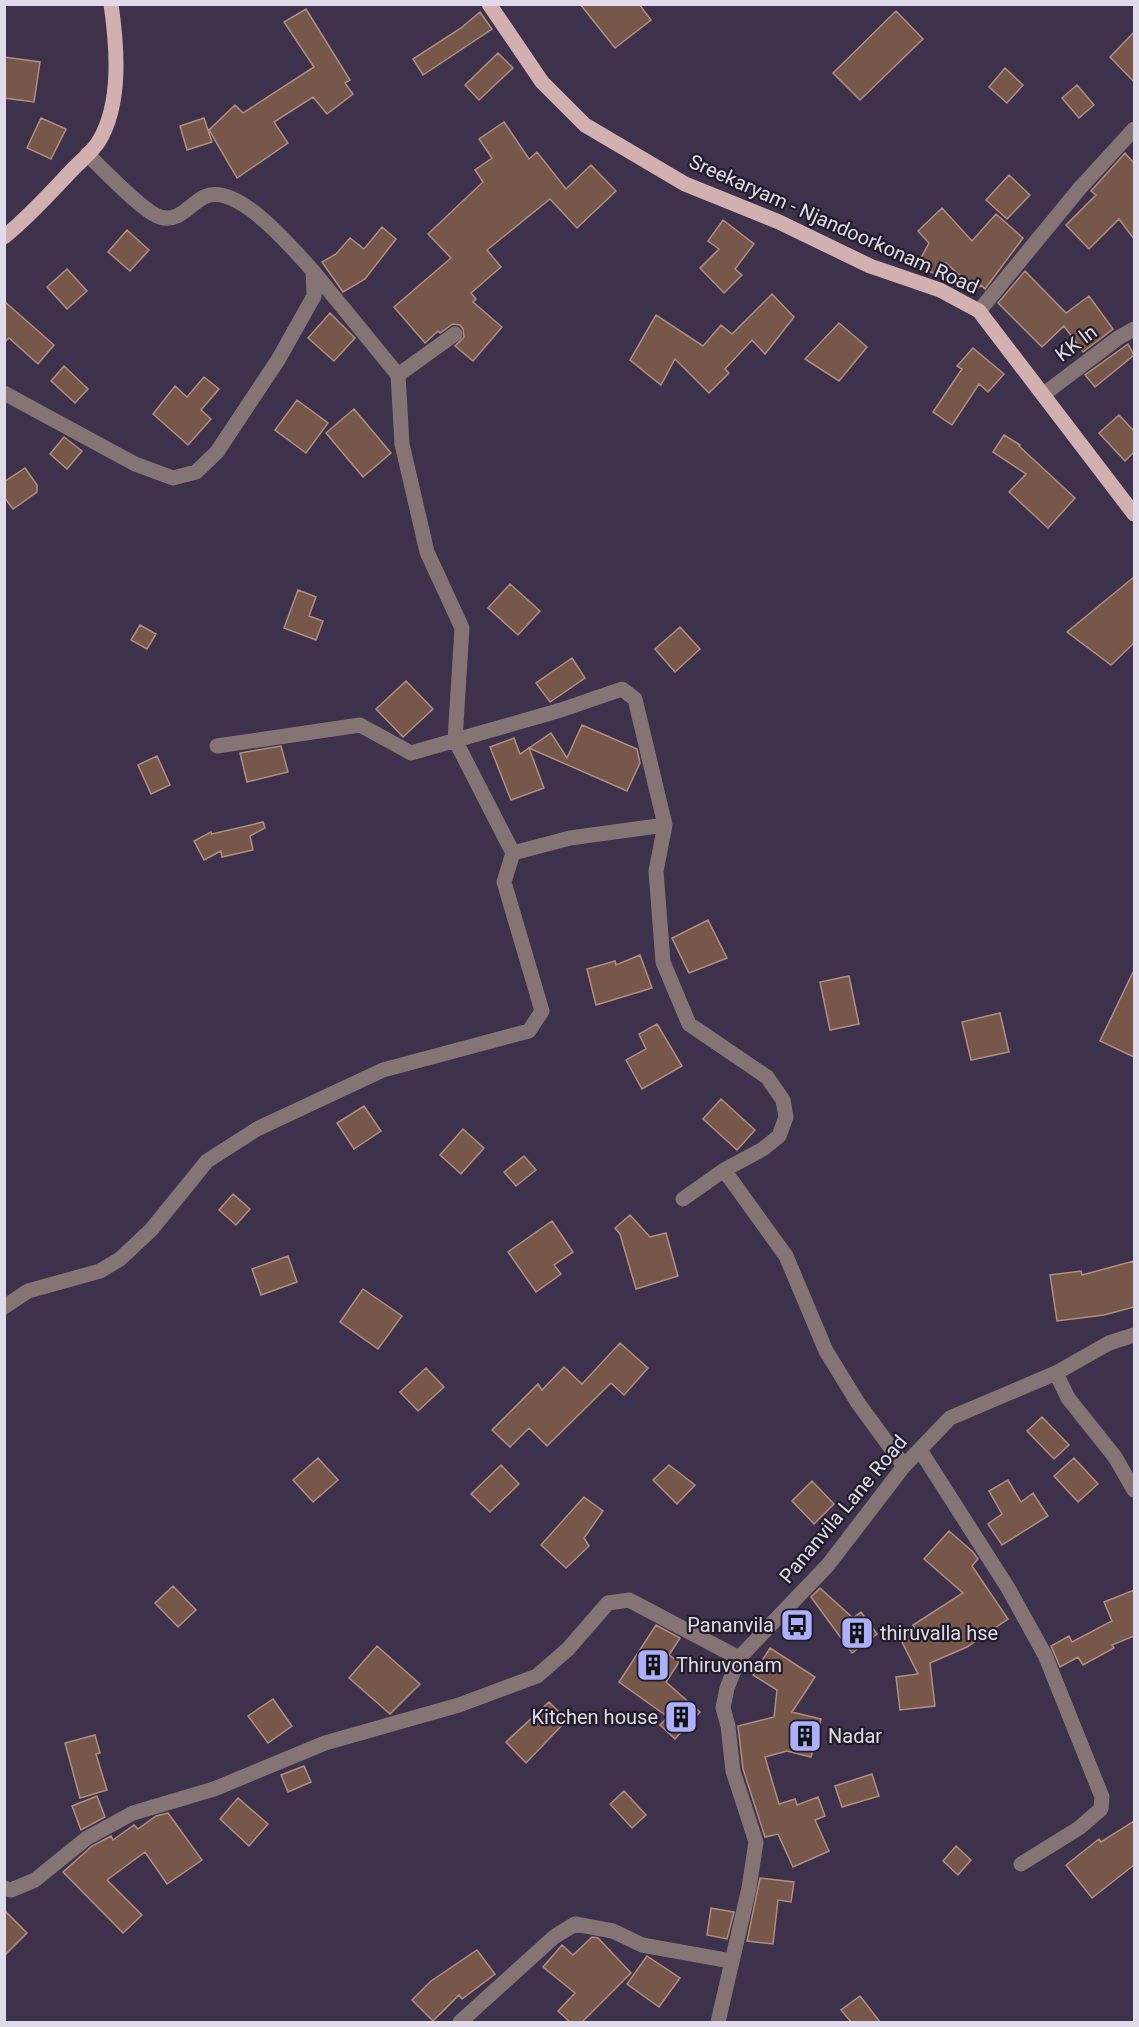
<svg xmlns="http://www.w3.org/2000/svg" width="1139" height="2027" viewBox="0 0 1139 2027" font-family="Roboto,sans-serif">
	<rect width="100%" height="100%" fill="#3d314b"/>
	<path fill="#76574a" stroke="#b18f80" stroke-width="1.5" d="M580 4H639L651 20 615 48Z
		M306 9 350 80 345 83 353 94 327 114 313 97 274 122 288 143 237 178 209 130 235 105 243 113 314 67 284 22Z
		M896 11 923 39 860 100 833 73Z
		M480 12 492 29 423 75 413 59 461 28Z
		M1134 32V82L1110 57Z
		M498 53 513 68 479 100 465 85Z
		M4 57 40 62 34 102 4 98Z
		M1005 68 1023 85 1007 103 989 87Z
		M1077 85 1094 105 1079 118 1062 98Z
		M41 118 66 129 51 159 27 148Z
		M204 118 212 142 187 150 180 126Z
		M504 122 529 159 537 152 566 189 591 165 616 191 577 228 550 199 487 250 501 267 471 293 476 299 473 302 502 327 473 361 455 346 464 337 463 329 460 325 453 324 440 333 438 331 425 343 394 307 451 258 428 234 483 182 475 170 492 158 479 139Z
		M1125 153 1134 163V239L1119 219 1089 249 1066 225 1096 195 1091 191Z
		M1009 175 1030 195 1007 219 986 200Z
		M942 208 972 241 996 214 1023 238 985 289 981 285 976 290 946 263 939 276 917 265 929 243 918 231Z
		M723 220 754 244 735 269 742 275 724 293 700 268 719 249 708 241Z
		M382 227 396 239 365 279 343 292 322 262 336 254 350 238 364 249Z
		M127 230 149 250 130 271 108 252Z
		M67 269 87 291 67 309 47 287Z
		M1025 271 1066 313 1089 296 1113 329 1083 352 1064 326 1042 347 998 303Z
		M772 294 794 317 765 354 752 340 725 369 729 373 709 393 675 359 661 385 630 360 656 315 703 346 721 325 732 334Z
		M4 301 54 345 38 364 9 338 4 343Z
		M330 313 355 338 334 361 308 338Z
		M839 323 867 347 839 381 805 359Z
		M1128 344 1134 355 1095 387 1085 375Z
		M973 348 1004 374 988 392 979 384 952 425 933 412 962 369 957 366Z
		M64 366 88 389 75 403 51 381Z
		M204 377 219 389 201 410 211 419 188 445 153 414 175 386 187 397Z
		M297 400 328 423 306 453 275 430Z
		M354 409 391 453 363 477 326 433Z
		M1119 415 1134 431V452L1125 461 1099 433Z
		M1004 435 1020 445 1019 446 1075 498 1048 528 1009 492 1026 474 993 452Z
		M64 437 82 451 67 469 50 454Z
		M25 468 37 485V492L13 509 4 497V482Z
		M1134 577V643L1111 665 1067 632Z
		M510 584 540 611 518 635 488 608Z
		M298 590 316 597 309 616 323 621 316 640 284 628Z
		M140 625 156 634 147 649 131 640Z
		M680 627 700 649 675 672 655 649Z
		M572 658 585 678 550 702 536 683Z
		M406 681 433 709 403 737 376 709Z
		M582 725 637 749 640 763 627 791 529 748 544 788 511 800 490 747 514 738 520 754 551 733 567 758Z
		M281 746 288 772 247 782 240 753Z
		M157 756 170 785 151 794 138 765Z
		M263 822 265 828 250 836 253 850 222 857 221 851 204 860 194 841 211 832 212 834Z
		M708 920 727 958 689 973 672 938Z
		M640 955 652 988 596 1005 587 969 615 961 616 965Z
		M1134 970V1057L1100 1041Z
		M849 976 859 1024 830 1030 820 982Z
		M1000 1013 1009 1052 971 1060 962 1022Z
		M657 1024 682 1066 642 1089 626 1060 646 1049 639 1034Z
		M721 1099 755 1130 737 1150 703 1119Z
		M364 1106 381 1131 354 1149 337 1123Z
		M463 1129 484 1148 461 1174 440 1155Z
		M524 1156 536 1170 516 1186 504 1172Z
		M233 1194 250 1209 236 1225 219 1210Z
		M630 1215 650 1237 666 1233 678 1276 636 1289 620 1234 615 1228Z
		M552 1221 573 1252 554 1265 561 1274 536 1292 508 1252Z
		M288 1256 297 1282 261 1295 252 1269Z
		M1134 1261V1307L1104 1315 1057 1321 1050 1275 1081 1271 1082 1275Z
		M363 1289 402 1316 378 1349 340 1322Z
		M620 1343 648 1368 624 1395 611 1383 547 1446 529 1428 510 1447 492 1430 538 1384 542 1390 564 1367 582 1384Z
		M426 1368 444 1387 418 1411 400 1392Z
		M1042 1417 1069 1445 1054 1459 1027 1431Z
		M318 1458 338 1480 313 1502 293 1480Z
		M1074 1458 1098 1484 1078 1502 1054 1476Z
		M501 1465 519 1484 490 1512 471 1494Z
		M669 1465 695 1485 677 1504 653 1480Z
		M1008 1480 1021 1502 1033 1493 1048 1516 1002 1545 988 1524 1002 1514 989 1491Z
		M812 1481 834 1504 814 1524 792 1501Z
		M584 1497 603 1511 584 1538 589 1546 566 1568 541 1545Z
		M949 1531 973 1552 978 1559 972 1566 1008 1619 967 1647 930 1663 935 1706 900 1710 896 1677 918 1674 900 1638 916 1631 913 1625 963 1593 924 1559Z
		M173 1586 196 1610 178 1627 155 1603Z
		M820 1588 853 1618 861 1612 877 1634 852 1653 811 1597Z
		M1134 1590V1636L1112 1645 1114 1648 1083 1665 1078 1657 1060 1667 1051 1646 1069 1636 1072 1642 1112 1621 1104 1602Z
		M656 1625 680 1638 669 1655 679 1662 666 1682 700 1712 675 1739 660 1725 668 1717 619 1682Z
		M377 1646 420 1684 390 1714 349 1678Z
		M770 1648 815 1677 792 1712 821 1719 811 1757 787 1751 765 1757 779 1804 795 1799 797 1805 818 1797 825 1816 815 1820 829 1851 793 1867 778 1834 765 1837 743 1769 738 1726 774 1717 777 1690 753 1675Z
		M273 1699 292 1726 268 1743 248 1716Z
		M549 1702 567 1720 526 1763 506 1742Z
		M95 1735 100 1753 96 1754 107 1790 80 1798 65 1743Z
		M304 1766 311 1782 288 1792 281 1775Z
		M872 1774 879 1796 842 1807 835 1786Z
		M624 1791 646 1815 632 1828 610 1804Z
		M97 1796 105 1817 81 1830 72 1806Z
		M238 1798 268 1824 249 1846 220 1819Z
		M168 1813 202 1860 167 1884 145 1852 107 1880 142 1915 123 1933 63 1872 92 1846 111 1836 113 1840 134 1825 138 1829 156 1816Z
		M1134 1821V1865L1092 1898 1066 1865 1099 1839 1101 1842Z
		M956 1846 971 1860 958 1875 943 1861Z
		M760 1878 794 1882 791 1902 778 1900 773 1944 747 1941Z
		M711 1908 734 1912 727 1939 707 1935Z
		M4 1910 27 1933 4 1956Z
		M592 1937 598 1938 631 1973 582 2022H570L558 2011 575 1993 543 1967 562 1945 573 1955Z
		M477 1950 495 1974 462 1999 459 1995 433 2021 412 2000 431 1981Z
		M647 1956 680 1978 659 2007 627 1984Z
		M860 1996 880 2022H851L841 2010Z"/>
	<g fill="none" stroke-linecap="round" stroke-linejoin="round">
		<path stroke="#857474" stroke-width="15" d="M313 271 398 375 402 444 427 552 462 628 455 740 513 853
			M979 311 1080 188 1134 129
			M398 375 455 334
			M4 393 135 464 173 478 196 472 217 452 278 360 314 296 313 271C293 249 237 181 204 197 190 204 179 223 160 217 143 212 102 168 87 154
			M1044 394 1118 338 1134 329
			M217 746 360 725 411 753 561 710 622 689 635 699 665 825 656 871 663 962 689 1024 767 1077 783 1100 786 1117 779 1136 763 1149 724 1170 683 1199
			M724 1170 786 1256 826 1351 858 1403 904 1466
			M4 1307 28 1291 100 1271 120 1259 151 1230 207 1161 257 1129 383 1070 529 1031 542 1011 504 882 513 853 570 838 665 825
			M1056 1373 1068 1398 1115 1457 1134 1490
			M920 1450 1008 1588 1045 1655 1102 1797 1101 1809 1079 1828 1021 1864
			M4 1888 11 1890 35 1880 87 1838 133 1813 214 1789 325 1743 459 1705 537 1676 568 1649 608 1603 629 1600 739 1658
			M460 2022 554 1937 575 1924 613 1931 642 1945 731 1961
			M718 2022 749 1888 756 1842 733 1771 728 1726 723 1708 727 1688 739 1658 828 1565 904 1466 950 1418 1056 1373 1109 1343 1134 1335"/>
		<path stroke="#d2b0b0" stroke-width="15" d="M489 4 542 82 585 125 685 184 779 222 870 266 940 290 979 311 1134 514
			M4 237C30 216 51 192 74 168 82 160 93 151 99 141 122 103 117 46 111 4"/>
	</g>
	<defs>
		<symbol id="bus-square" viewBox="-11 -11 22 22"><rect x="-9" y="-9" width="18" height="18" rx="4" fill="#acaffb" stroke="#211c28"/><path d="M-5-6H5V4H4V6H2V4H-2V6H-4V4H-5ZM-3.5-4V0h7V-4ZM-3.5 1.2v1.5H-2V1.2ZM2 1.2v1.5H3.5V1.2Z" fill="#111"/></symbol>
		<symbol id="building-square" viewBox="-11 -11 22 22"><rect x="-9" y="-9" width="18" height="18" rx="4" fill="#acaffb" stroke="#211c28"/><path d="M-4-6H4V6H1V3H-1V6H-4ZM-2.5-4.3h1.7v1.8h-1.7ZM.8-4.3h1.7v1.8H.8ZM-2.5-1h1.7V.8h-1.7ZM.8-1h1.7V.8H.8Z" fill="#111"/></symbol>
	</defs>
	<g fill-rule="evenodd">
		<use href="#bus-square" x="778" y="1606" width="38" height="38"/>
		<use href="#building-square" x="838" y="1614" width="38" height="38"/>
		<use href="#building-square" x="634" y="1646" width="38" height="38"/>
		<use href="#building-square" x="662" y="1698" width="38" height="38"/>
		<use href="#building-square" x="786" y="1717" width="38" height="38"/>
	</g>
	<g text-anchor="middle" stroke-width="4.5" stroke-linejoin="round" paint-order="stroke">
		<g font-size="20" fill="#e1daeb" stroke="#211c28">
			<text transform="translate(834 224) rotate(24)" y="7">Sreekaryam - Njandoorkonam Road</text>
			<text transform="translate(1076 343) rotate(-37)" y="7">KK ln</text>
			<text transform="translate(843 1509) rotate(-50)" y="7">Pananvila Lane Road</text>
		</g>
		<g font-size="20" fill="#e1daeb" stroke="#211c28" text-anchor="start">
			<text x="774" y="1632" text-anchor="end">Pananvila</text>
			<text x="880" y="1640">thiruvalla hse</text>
			<text x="676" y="1672">Thiruvonam</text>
			<text x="658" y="1724" text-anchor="end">Kitchen house</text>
			<text x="828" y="1743">Nadar</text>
		</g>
	</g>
	<rect width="1139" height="2027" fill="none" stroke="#e1daeb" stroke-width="12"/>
</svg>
